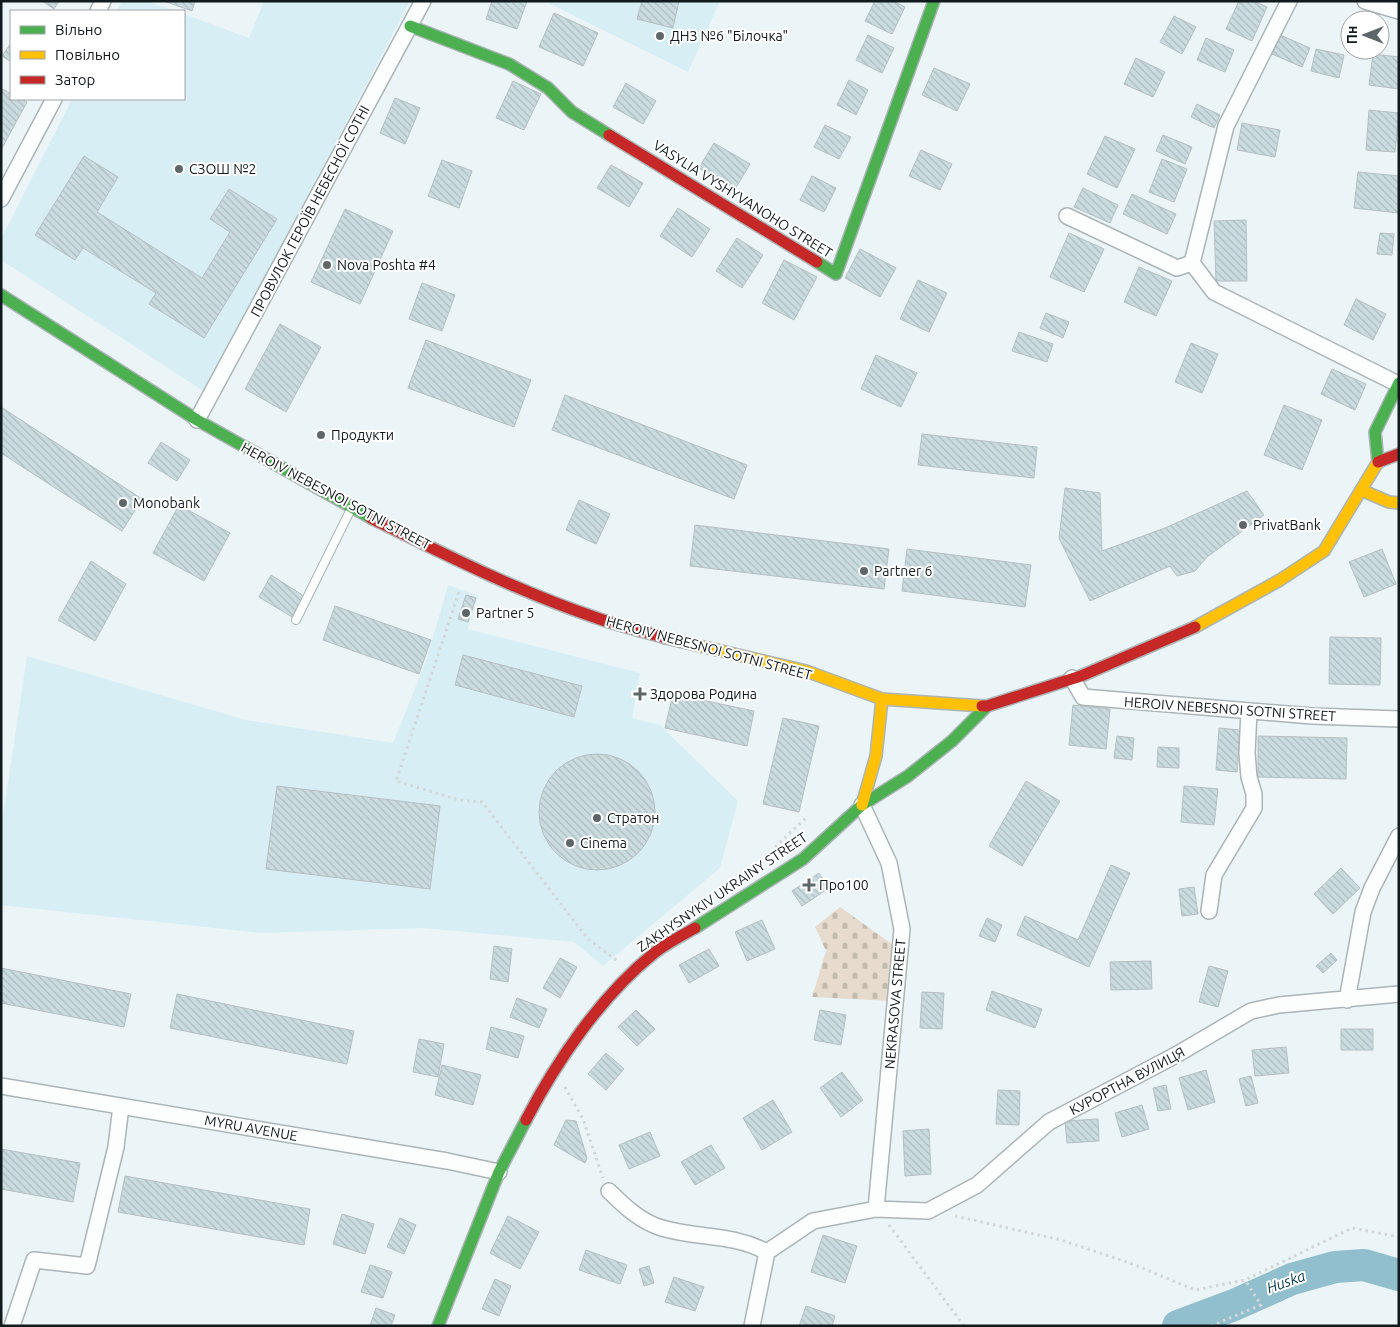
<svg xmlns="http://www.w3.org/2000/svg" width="1400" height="1327" viewBox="0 0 1400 1327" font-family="Ubuntu,sans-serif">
	<defs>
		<pattern id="cemetery-stones" width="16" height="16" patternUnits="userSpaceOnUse" patternTransform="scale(1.25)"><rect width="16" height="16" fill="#e6dbcd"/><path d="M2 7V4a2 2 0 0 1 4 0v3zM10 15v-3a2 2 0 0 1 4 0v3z" fill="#c4bbaf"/></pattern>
		<pattern id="building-back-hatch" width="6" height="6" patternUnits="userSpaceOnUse" patternTransform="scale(1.25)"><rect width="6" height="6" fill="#cbdce1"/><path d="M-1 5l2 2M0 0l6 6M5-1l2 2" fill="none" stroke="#adbcc0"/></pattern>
	</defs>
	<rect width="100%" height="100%" fill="#ebf5f8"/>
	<path fill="#d8eef5" d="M122 1H147L175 11H117Z
		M264 1H410L205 392 1 260V239L72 99H184V14L249 38Z
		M544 1H720L688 72Z
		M448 585 478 596 468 629 640 673 632 718 660 725 738 801 720 868 603 966 574 942 422 928 261 933 1 905V829L27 656 246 720 393 743 426 661Z"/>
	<path fill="url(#cemetery-stones)" d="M840 907 896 947 890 1001 812 997 826 951 815 927Z"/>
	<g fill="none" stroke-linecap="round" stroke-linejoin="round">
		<path stroke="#91bfcd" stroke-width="32" d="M1178 1326 1234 1305 1292 1279 1335 1267 1364 1265 1399 1275"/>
	</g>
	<path fill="url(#building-back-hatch)" stroke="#b6bfc2" d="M42 1H59L54 9Z
		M164 1H195L192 11Z
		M492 1H527L517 29 486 19Z
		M642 1H679L673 28 637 19Z
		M875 1H893L905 7 892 34 865 21Z
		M1239 1H1254L1267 7 1252 41 1226 29Z
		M554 13 598 33 583 66 539 47Z
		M1174 16 1196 27 1182 54 1160 42Z
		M868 35 894 48 882 73 856 60Z
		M1280 35 1310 48 1302 67 1272 54Z
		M1206 38 1234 50 1225 72 1197 60Z
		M11 43V62L2 56Z
		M1316 49 1344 55 1339 78 1311 71Z
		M1373 54 1399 57V89L1369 85Z
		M1136 58 1165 72 1153 97 1124 84Z
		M934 68 970 84 957 111 922 95Z
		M849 80 868 90 856 115 837 105Z
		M513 81 541 94 524 130 496 118Z
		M626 83 656 101 643 124 613 107Z
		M1 88 11 94V99H21L27 102 1 150Z
		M395 98 420 108 405 144 380 133Z
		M1197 104 1220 115 1214 128 1191 117Z
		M1369 110 1399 113 1395 152 1366 150Z
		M1242 123 1280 130 1275 157 1237 150Z
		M825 125 851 137 839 159 814 147Z
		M1163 135 1192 147 1185 164 1156 151Z
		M1105 136 1135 149 1117 188 1087 174Z
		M714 143 750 164 735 189 699 168Z
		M921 150 952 164 940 190 909 176Z
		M84 156 118 177 97 212 202 278 230 232 210 219 229 189 277 219 204 338 149 304 156 293 83 248 75 260 35 235Z
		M1162 159 1187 169 1174 202 1149 192Z
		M442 160 472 171 459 208 428 196Z
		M611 165 643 183 629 207 597 188Z
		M1358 172 1399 176V213L1354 208Z
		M812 176 836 188 824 212 800 200Z
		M1083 188 1118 205 1110 223 1074 207Z
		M1132 194 1176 214 1167 234 1123 214Z
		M678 208 710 229 692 257 660 236Z
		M345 209 393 231 360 304 311 282Z
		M1246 220 1247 281H1216L1214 221Z
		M1069 233 1104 249 1084 292 1050 277Z
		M1380 233 1394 234 1392 255 1377 254Z
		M737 238 763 255 742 288 716 271Z
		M860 249 896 268 880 297 845 278Z
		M784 260 817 277 794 320 762 303Z
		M1139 267 1172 281 1156 316 1124 302Z
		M918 280 947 293 929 332 900 319Z
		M422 283 455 295 442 331 409 319Z
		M1356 299 1386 314 1373 340 1344 325Z
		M1046 313 1069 322 1063 338 1040 328Z
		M280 324 321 347 286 412 245 389Z
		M1019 332 1053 344 1047 362 1012 351Z
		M426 340 531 380 514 427 408 388Z
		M1191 343 1218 354 1202 393 1175 382Z
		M876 355 917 373 901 407 861 389Z
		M1332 369 1366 384 1355 410 1321 394Z
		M565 395 747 465 734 499 552 430Z
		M1284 405 1322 420 1302 470 1264 455Z
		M1 407 142 499 122 531 1 453Z
		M922 434 1037 447 1034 478 918 465Z
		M161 442 190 460 177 481 148 463Z
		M1065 488 1100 493 1102 551 1165 528 1247 491 1264 515 1207 557 1195 571 1177 576 1170 566 1090 601 1059 538Z
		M579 500 610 514 596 544 566 530Z
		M179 505 230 533 204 581 153 553Z
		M695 525 889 549 884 589 690 566Z
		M907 549 1031 565 1025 607 902 591Z
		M1382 549 1396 584 1364 597 1349 562Z
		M91 561 126 584 95 641 58 620Z
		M271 575 304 596 292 617 259 597Z
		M466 595 476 598 468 622 458 619Z
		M335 606 431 640 419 674 323 640Z
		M1330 637 1381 638 1380 685 1329 684Z
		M463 655 582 686 574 717 455 685Z
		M673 694 754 711 747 746 665 728Z
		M1073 705 1110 709 1106 749 1069 745Z
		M783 718 819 726 799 812 763 804Z
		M1219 728 1240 730 1237 772 1216 770Z
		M1117 736 1134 738 1132 760 1114 758Z
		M1258 736 1347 738 1346 779 1258 777Z
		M1158 747 1179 748V768L1157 767Z
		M539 812a58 58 0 1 1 116 0a58 58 0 1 1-116 0Z
		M1026 781 1060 801 1022 866 989 846Z
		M277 786 440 806 430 889 266 869Z
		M1184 786 1218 789 1214 825 1181 822Z
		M1111 865 1130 873 1089 967 1017 935 1025 916 1078 940Z
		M1341 868 1360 888 1333 914 1314 894Z
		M819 873 829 888 802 906 792 891Z
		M1194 887 1198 914 1182 916 1179 889Z
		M987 918 1002 925 995 942 979 936Z
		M762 920 775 949 747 961 735 932Z
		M494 946 512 949 508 982 490 979Z
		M709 949 719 966 689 983 679 965Z
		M1331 953 1337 960 1323 973 1316 966Z
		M560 958 577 967 560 998 543 988Z
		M1151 961 1152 989 1111 990 1110 962Z
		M1209 966 1228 971 1218 1007 1199 1002Z
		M1 968 131 994 124 1027 1 1003Z
		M992 991 1042 1009 1035 1028 986 1010Z
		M922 992 944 993 942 1029 920 1028Z
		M177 994 354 1031 347 1064 170 1028Z
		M517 998 547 1009 539 1028 510 1017Z
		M636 1010 655 1029 637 1046 618 1027Z
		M820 1010 846 1015 841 1045 814 1040Z
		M491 1027 524 1036 518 1058 486 1049Z
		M1341 1029H1373V1050H1341Z
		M419 1039 444 1044 438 1077 413 1072Z
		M1286 1047 1289 1073 1255 1076 1252 1050Z
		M606 1053 624 1069 606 1090 588 1074Z
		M442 1065 481 1075 473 1105 435 1095Z
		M1206 1070 1215 1102 1188 1110 1179 1078Z
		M842 1072 863 1100 841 1117 820 1088Z
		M1251 1076 1258 1103 1246 1106 1239 1079Z
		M1166 1085 1171 1109 1158 1111 1153 1088Z
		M998 1090 1020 1091 1019 1125 996 1124Z
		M773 1100 792 1132 762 1150 743 1118Z
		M1142 1105 1149 1129 1122 1137 1115 1113Z
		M1098 1119 1099 1141 1067 1143 1065 1121Z
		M566 1120 576 1121 587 1158 585 1163 554 1145Z
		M929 1129 931 1174 905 1176 903 1131Z
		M650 1132 660 1156 629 1169 619 1145Z
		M711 1145 725 1168 695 1185 681 1162Z
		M1 1149 80 1163 73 1202 1 1189Z
		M125 1176 310 1209 304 1245 118 1212Z
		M342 1214 374 1224 365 1254 333 1244Z
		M508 1216 539 1232 520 1269 490 1253Z
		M400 1218 416 1225 404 1254 387 1247Z
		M823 1235 857 1246 845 1283 811 1272Z
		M586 1250 627 1265 620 1284 579 1270Z
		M370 1265 392 1272 383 1298 361 1292Z
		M649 1266 654 1283 644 1286 639 1269Z
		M674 1277 704 1287 695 1311 665 1302Z
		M495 1279 511 1286 499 1316 482 1309Z
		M806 1306 835 1316 832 1326H799Z
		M376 1308 395 1315 391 1326H370Z"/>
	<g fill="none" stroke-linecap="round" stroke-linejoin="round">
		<defs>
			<path id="lane" d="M296 620 352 507"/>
			<path id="street" d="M1289 1 1226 126 1192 263 1214 292 1398 384
				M1365 1 1399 11
				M98 11 103 1
				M1 199 54 99
				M1067 216 1177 268 1192 263
				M197 420 423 1
				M1072 678 1083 697 1312 716 1399 719
				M862 805 889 863 902 929 876 1209
				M1209 911 1214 875 1254 808V794L1249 777 1247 753 1249 711
				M1347 1000 1363 912 1372 888 1399 836
				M1 1086 447 1161 499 1172
				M609 1191C624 1206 641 1222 662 1228 699 1239 731 1233 767 1252
				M12 1326 34 1260 87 1266 116 1147 121 1106
				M752 1326 767 1252 813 1221 876 1209 928 1211 977 1185 1049 1122 1176 1055 1251 1011 1279 1005 1399 994"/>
			<path id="fast" d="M410 26 509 64 548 88 572 112 609 135
				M817 262 836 274 934 1
				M1 295 197 420 371 518
				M1378 462 1375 432 1399 383
				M695 928 803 859 862 805 908 776 952 741 987 706
				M438 1326 499 1172 526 1120"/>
			<path id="slow" d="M1361 490 1389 502 1399 503
				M1195 627 1280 580 1324 551 1378 462
				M666 638 806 671 882 699 982 706
				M862 805 876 756 882 699"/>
			<path id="jam" d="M609 135 817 262
				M1378 462 1399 454
				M371 518C444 554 519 592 597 618 619 626 643 631 666 638
				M982 706H987L1081 676 1195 627
				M526 1120C556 1062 601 996 653 954 665 944 681 936 695 928"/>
		</defs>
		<use href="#lane" stroke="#abb4b6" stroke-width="10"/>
		<use href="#street" stroke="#abb4b6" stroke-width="18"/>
		<use href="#fast" stroke="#abb4b6" stroke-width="14"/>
		<use href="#slow" stroke="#abb4b6" stroke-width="14"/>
		<use href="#jam" stroke="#abb4b6" stroke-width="14"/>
		<path stroke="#d2d6d7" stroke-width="3" stroke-dasharray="2.5 4" stroke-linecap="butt" d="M459 592 396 781 459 800 482 802 588 939 619 962
			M775 847 807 817
			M565 1087 583 1119 603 1178
			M955 1216 1061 1240 1130 1263 1195 1290 1245 1280 1352 1228 1399 1237
			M889 1225 964 1326
			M1211 1326 1261 1305 1245 1280"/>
		<use href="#lane" stroke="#fcfefe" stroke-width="8"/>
		<use href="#street" stroke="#fcfefe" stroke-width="15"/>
		<use href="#fast" stroke="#4caf50" stroke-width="11"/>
		<use href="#slow" stroke="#ffc107" stroke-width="11"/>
		<use href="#jam" stroke="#c62828" stroke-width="11"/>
	</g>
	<g fill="#5d6769" stroke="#fff" stroke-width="2">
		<circle cx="660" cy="36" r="5"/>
		<circle cx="179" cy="169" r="5"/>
		<circle cx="327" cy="265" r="5"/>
		<circle cx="321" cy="435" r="5"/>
		<circle cx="123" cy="503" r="5"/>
		<circle cx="1243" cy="525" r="5"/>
		<circle cx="864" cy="571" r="5"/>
		<circle cx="466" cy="613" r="5"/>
		<path d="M637.5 686.5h5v5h5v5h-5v5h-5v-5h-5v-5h5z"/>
		<circle cx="597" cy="818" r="5"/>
		<circle cx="570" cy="843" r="5"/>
		<path d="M806.5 877.5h5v5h5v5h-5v5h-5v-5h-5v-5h5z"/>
	</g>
	<g text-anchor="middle" stroke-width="4" stroke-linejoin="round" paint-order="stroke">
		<g font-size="14" fill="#111a1c" stroke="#fff" text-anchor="start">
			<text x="670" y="41">ДНЗ №6 "Білочка"</text>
			<text x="189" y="174">СЗОШ №2</text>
			<text x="337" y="270">Nova Poshta #4</text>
			<text x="331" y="440">Продукти</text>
			<text x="133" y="508">Monobank</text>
			<text x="1253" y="530">PrivatBank</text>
			<text x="874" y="576">Partner 6</text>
			<text x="476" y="618">Partner 5</text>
			<text x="650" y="699">Здорова Родина</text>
			<text x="607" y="823">Стратон</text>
			<text x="580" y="848">Cinema</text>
			<text x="819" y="890">Про100</text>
		</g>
		<g font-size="14" fill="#111a1c" stroke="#fff">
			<text transform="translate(743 199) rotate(32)" y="5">VASYLIA VYSHYVANOHO STREET</text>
			<text transform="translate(310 211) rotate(-62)" y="5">ПРОВУЛОК ГЕРОЇВ НЕБЕСНОЇ СОТНІ</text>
			<text transform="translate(336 496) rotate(28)" y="5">HEROIV NEBESNOI SOTNI STREET</text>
			<text transform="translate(709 648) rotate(15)" y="5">HEROIV NEBESNOI SOTNI STREET</text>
			<text transform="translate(1230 709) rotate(4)" y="5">HEROIV NEBESNOI SOTNI STREET</text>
			<text transform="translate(722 892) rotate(-34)" y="5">ZAKHYSNYKIV UKRAINY STREET</text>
			<text transform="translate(895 1004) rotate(-85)" y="5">NEKRASOVA STREET</text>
			<text transform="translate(1127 1081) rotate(-28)" y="5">КУРОРТНА ВУЛИЦЯ</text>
			<text transform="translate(251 1128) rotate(10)" y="5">MYRU AVENUE</text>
		</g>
		<g font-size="15" font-style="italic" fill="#033d4a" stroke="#fff">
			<text transform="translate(1286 1282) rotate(-20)" y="5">Huska</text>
		</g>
	</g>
	<rect width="1400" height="1327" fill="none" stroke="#111a1c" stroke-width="5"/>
	<rect x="10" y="10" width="175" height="90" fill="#ffffff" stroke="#a0a3a4"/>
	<rect x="20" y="26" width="25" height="8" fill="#4caf50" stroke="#a0a3a4"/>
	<text x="55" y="35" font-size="15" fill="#111a1c">Вільно</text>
	<rect x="20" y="51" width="25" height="8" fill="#ffc107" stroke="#a0a3a4"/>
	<text x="55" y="60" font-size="15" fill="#111a1c">Повільно</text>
	<rect x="20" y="76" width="25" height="8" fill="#c62828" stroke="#a0a3a4"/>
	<text x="55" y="85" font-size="15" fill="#111a1c">Затор</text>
	<g transform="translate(1365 35) rotate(270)"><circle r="24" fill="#ffffff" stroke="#a0a3a4"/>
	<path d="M0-4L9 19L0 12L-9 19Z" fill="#5d6769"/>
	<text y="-8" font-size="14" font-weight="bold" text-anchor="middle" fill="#111a1c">Пн</text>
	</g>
</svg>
